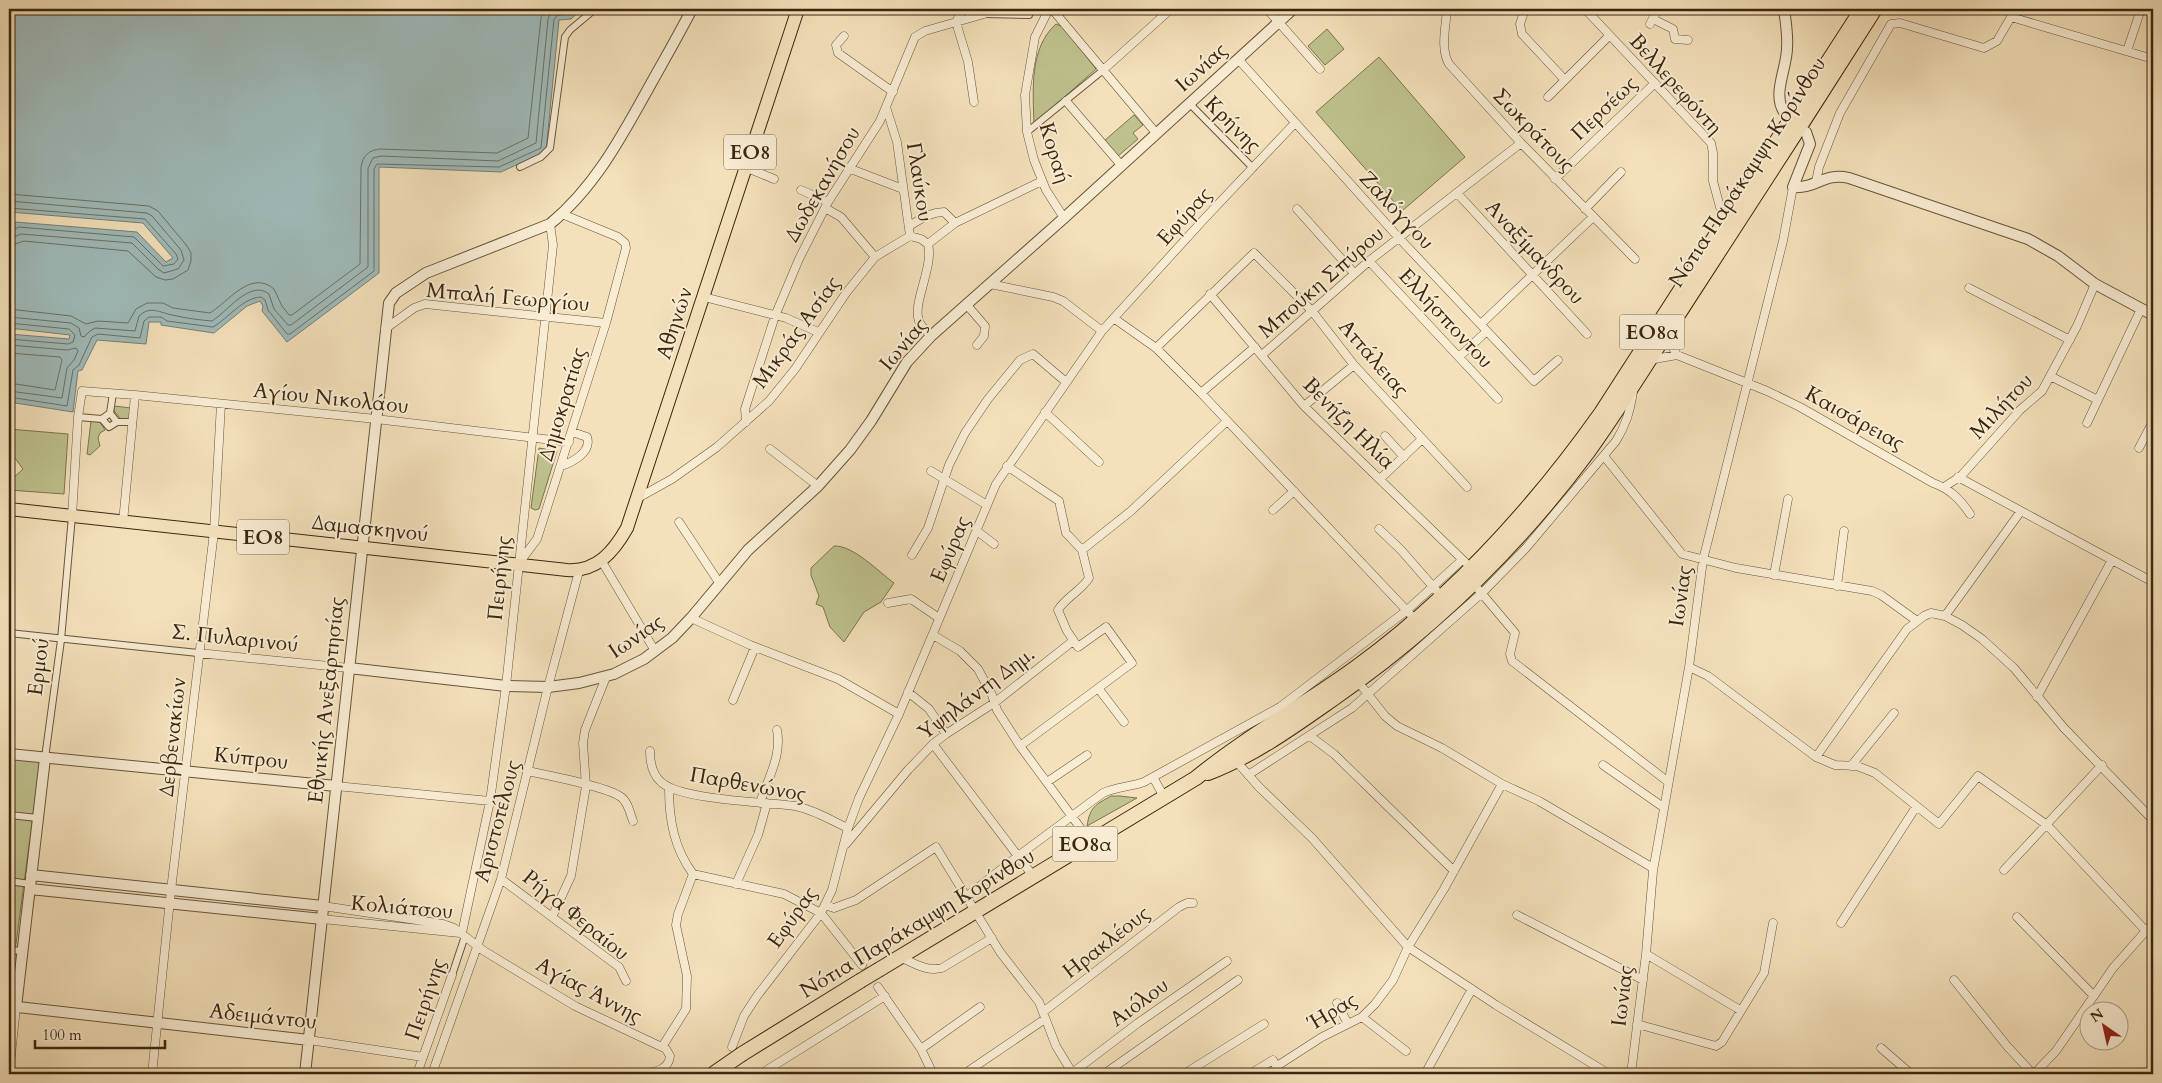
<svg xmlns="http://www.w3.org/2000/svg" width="2162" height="1083" viewBox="0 0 2162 1083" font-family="Cardo,serif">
	<rect width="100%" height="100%" fill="#f4e1bb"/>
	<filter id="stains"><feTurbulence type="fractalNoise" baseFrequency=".004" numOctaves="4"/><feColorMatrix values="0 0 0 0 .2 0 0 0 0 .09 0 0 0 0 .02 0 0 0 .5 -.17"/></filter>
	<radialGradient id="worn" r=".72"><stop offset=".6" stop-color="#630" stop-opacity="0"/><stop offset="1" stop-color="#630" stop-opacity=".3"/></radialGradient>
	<path fill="#bec28e" stroke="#7c744e" d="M1056 24 1063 27 1096 69 1034 124C1033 91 1029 48 1056 24Z
		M1327 29 1344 49 1325 65 1308 46Z
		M1379 57 1465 157 1402 211 1316 112Z
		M1134 115 1143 125 1133 133 1138 139 1118 156 1104 141Z
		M114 406 131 408 129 420H122L114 411Z
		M91 421 100 422 105 430 100 433 98 438 100 446 90 455 87 454Z
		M9 429 68 434 64 494 9 490V482L23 469 9 450Z
		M539 448 557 451 539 509 535 510 531 508Z
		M834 546C853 545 879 572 894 583L881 602 864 612 844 642 830 627 823 607 816 604 819 596 811 575V568Z
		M9 758 40 762 9 997Z
		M1111 796H1120L1137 798 1087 826C1090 807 1095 805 1111 796Z"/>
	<path fill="#9fbbba" stroke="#777f75" d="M9 9H582L571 19 559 20 546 151 501 172 379 167V273L287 342 262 311 263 306 260 301 247 306 214 333 161 325V322H149L146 344 97 340 82 370 78 371 73 412 9 402V334L69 339 70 335 9 328V229L15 222 137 232 166 262 173 258 143 223 9 212Z"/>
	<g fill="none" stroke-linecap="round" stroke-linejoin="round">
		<path stroke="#6d7064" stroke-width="1" d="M9 194 149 206 158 211 187 246 191 253V261L188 270 173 279 165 280 156 277 128 251 24 241 9 246
			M9 201 147 213 152 216 181 250 184 260 178 269 164 273 158 269 132 243 21 234 9 239
			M9 208 145 219 176 254 178 259 174 264 163 266 134 237 19 227 9 232
			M9 309 71 316 86 324 98 321 128 323 136 309 147 303H163L173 308 210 313C228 302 251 269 274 289L282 306 289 315H292L360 264 361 168C362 156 369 150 380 149L497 153 528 138 541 18 544 9
			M9 317 71 323 79 328 81 336 84 337 90 331 95 328 135 331 139 316C150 305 161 313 172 315 185 318 199 320 212 321 227 312 250 279 269 294L274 309 288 325H291L368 267V168L373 158 381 156 498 161 536 143 548 19 551 12 557 9
			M9 323 69 329 75 335 73 342 68 344 9 339
			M9 345 67 350 76 348 78 351 74 360 67 368 62 398 9 391
			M9 353 60 357 62 360 55 390 9 383
			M9 397 67 406 73 370 79 365 92 337 98 334 140 338 144 321 149 317H161L167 321 213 327C229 318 242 298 261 297L265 300 268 310 287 334H290L374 271V169L377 164 499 167 541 148 554 19 558 15 569 14 575 9"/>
		<path stroke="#cfbc98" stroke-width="8" stroke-dasharray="8 4" stroke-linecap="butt" d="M862 965 878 987"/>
		<defs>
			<path id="pedestrian" d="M984 14 1029 15
				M1058 15 1065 9
				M1189 103 1253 168
				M1027 132 1102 71
				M520 167 541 157 550 148 565 37 570 30 595 9
				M110 413 113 393
				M78 417 102 419
				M117 422 110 413 102 419 109 427 117 422H133
				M9 633 198 653
				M45 758 61 640 72 516
				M9 815 38 818
				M9 881 30 884
				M9 950 23 951
				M452 975 465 936"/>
			<path id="minor" d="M963 9 956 22 968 62 974 102
				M1049 9 1035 37 1025 95 1027 132 1034 160 1046 190 1064 218
				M1052 9 1156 133
				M1267 9 1320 69
				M1447 9C1446 26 1440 49 1449 64L1521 143 1635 259
				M1585 9 1711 143 1713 153V181L1724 222
				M1524 12 1520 24 1522 34 1564 79
				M1653 19 1673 29 1675 39 1688 40
				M1650 24 1658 9
				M844 36 836 45 838 53 893 92
				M2127 51 2141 9
				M1238 59 1399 238 1534 381 1558 360
				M1102 71 1171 9
				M1548 97 1609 36
				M1066 101 1121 165
				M886 107 897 142 910 236
				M745 167 774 179
				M848 168 903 189
				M1555 179 1655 83
				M1816 182 1819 167 1840 113 1891 24 1900 23 1984 48 1997 41 2011 17 2153 59
				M801 190 828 202
				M1457 193 1587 334
				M825 208 841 217 875 257
				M1297 209 1354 273
				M1585 209 1621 172
				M909 226C921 219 930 212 944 212L955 223
				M910 236 921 239 928 244C934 267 912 303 919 321 921 327 927 331 931 336
				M928 244 955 223 1042 181
				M1369 261 1498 399
				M990 284 1053 297 1063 301 1102 331
				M1969 288 2070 340
				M1210 294 1304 406 1465 562
				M704 297 786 318 818 332
				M966 304 985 326 984 336 977 345
				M1115 319 1156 348 1201 393 1410 614
				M1481 324 1593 217
				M385 329 414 308 425 304 606 323
				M1665 334 1677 355
				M1156 348 1254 253 1312 311 1354 365 1467 487
				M1262 355 1369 261 1521 143
				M1459 357 1487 331
				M1649 360 1677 355 1767 391 1800 407 1933 483C1950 489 1960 499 1970 514
				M2050 376 2098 400
				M1201 393 1255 347
				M1304 406 1354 365
				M1045 412 1099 462
				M746 422 745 409 775 316 799 259 828 202 880 121 915 37 925 31 984 14
				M2087 423 2141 309
				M1385 436 1404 457
				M2139 448 2153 421
				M770 449 818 486
				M1604 456 1682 554 1736 568 1872 591 1881 595 1917 621
				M561 466C573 462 592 452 587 437L572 432
				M1007 466 1059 501 1066 533 1082 550 1089 578C1081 591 1066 597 1058 610L1067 631 1078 647 1106 627 1132 663 1020 746
				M931 471 987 505
				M1958 477 2021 511
				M1380 479 1422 439
				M1944 487 1961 476 2020 410 2042 391 2077 326 2095 284
				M636 499 672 479 717 447 769 401 795 369 846 293 875 257 910 236
				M1273 510 1294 491
				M72 516 78 417 82 391 135 395 376 419 569 442
				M123 522 135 395
				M679 522 720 584
				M1379 529 1401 550 1436 590
				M977 531 994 544
				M1082 550 1131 511 1227 421
				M912 555 928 528 949 465 965 433 988 399 1020 360 1033 354 1066 382
				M601 560 655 651
				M2112 560 2153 582
				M519 563 537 539 606 323 626 248 625 243 618 237 562 214
				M1774 575 1788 499
				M1837 586 1844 531
				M1478 589 1515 633 1510 654 1512 661 1667 781
				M888 603 911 599 939 618
				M1945 616 2021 511 2112 560 2037 697
				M691 618 750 645 838 679 899 714
				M933 635 960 651 978 669 992 695 997 710 1020 746 1090 841
				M198 653 349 668
				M1689 667 1708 676 1816 757 1835 765 1857 766 1875 773 1939 824 1978 776 2047 825 2146 931
				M1098 688 1124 722
				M1363 688 1385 716 1397 726 1442 748 1502 784 1539 801 1653 868
				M908 692 929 709 946 734
				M733 700 755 647
				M1310 736 1334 754 1454 871
				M933 744 1033 876
				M650 751C650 763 652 774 661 782 680 800 766 802 795 806 813 809 832 821 848 828
				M1816 757 1907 629 1924 616 1931 613 1945 616 1962 625 1982 639 2014 668 2064 728 2153 820
				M1237 762 1259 787 1312 838 1408 947 1496 1005 1609 1074
				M1603 765 1663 807
				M1851 766 1894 713
				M528 771C549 776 606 786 621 797 628 802 630 813 633 821
				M1248 775 1352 708 1482 593 1526 548 1616 441C1626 425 1630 411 1633 392
				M1153 777 1164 797
				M1047 782 1087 755
				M336 786 490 801
				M760 803C768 778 782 756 777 730
				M846 844 908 770 933 744 946 734 994 703 1073 641
				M2004 870 2102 765
				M693 874 784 894 821 913 862 965
				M501 879 619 967 626 981
				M736 884 758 835 767 803
				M966 897 1018 856 1103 793C1116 787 1130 787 1144 782L1280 707 1406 611 1462 560
				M825 905 834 908 856 900 936 847 1000 952 1039 1002 1056 1046 1073 1074
				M323 906 443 924 454 928 484 951 575 1006 666 1049 670 1056C669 1070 654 1072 643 1074
				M1517 915 1643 980
				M552 917 571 876 586 786 583 743 585 730 606 677
				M2017 917 2094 996
				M322 919 460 933
				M1841 923 1916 807
				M462 933 490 801 506 686 553 245 550 224
				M1646 954 1740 1010
				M900 957C914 963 927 972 942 968L992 938
				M1954 980 2007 1046 2033 1074
				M878 987 921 1049 933 1074
				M1337 1003 1348 1024
				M1043 1012 1179 907 1187 903H1193
				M1362 1017 1406 1051
				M1637 1024 1716 1046 1722 1042 1764 973 1773 923
				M309 1040 423 1057
				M662 1047 686 1009 687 976 676 925 678 914 693 874C674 848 669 820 669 788
				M732 1047 744 1016 757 996 821 913 832 890 848 828 859 798 899 714 996 484 1102 331 1205 218 1295 123
				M1881 1048 1911 1074
				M921 1049 980 1007
				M1277 1066 1322 1037 1362 1017 1375 1004 1393 980 1408 947 1444 889 1502 784
				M1072 1073 1138 1023 1227 961
				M9 1074 16 1007
				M152 1074 171 890 214 532 221 404
				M417 1074 452 975
				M432 1074 501 879 548 687 579 571
				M767 1074V1070L885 996
				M964 1074 1045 1019
				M1104 1074 1238 980
				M1184 1074 1264 1024
				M1250 1074 1273 1060 1280 1074
				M1425 1074 1472 989
				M1631 1074 1646 954 1653 871 1689 667 1703 560 1783 241 1793 187
				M2034 1074 2056 1051 2113 968 2153 923"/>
			<path id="tertiary" d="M1784 112C1772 94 1787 68 1787 48 1788 35 1786 22 1784 9
				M1806 132 1810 144 1793 187C1816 189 1824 172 1849 178L2028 239 2058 256 2095 284 2153 315
				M349 668 506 686 548 687 579 683 614 674 644 659 672 638 691 618 748 550 818 486 850 450 871 421 907 362 931 336 1064 218 1293 9
				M9 754 336 786
				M31 875 323 906
				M30 889 322 919
				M9 1006 309 1040
				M16 1007 45 758
				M305 1074 389 303 396 293 426 273 550 224C594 188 621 138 648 89 663 62 678 36 692 9"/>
			<path id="primary" d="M9 509 567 570C597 572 614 551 627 528L798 9"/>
			<path id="trunk" d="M1208 773C1253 756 1293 727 1333 699 1431 631 1517 548 1588 452 1626 399 1660 342 1696 287 1756 195 1816 102 1875 9
				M880 969 1196 778C1247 736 1305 705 1358 666 1453 596 1533 509 1601 413L1862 9
				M742 1054 860 981"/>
		</defs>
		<use href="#pedestrian" stroke="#695539" stroke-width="8"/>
		<use href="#minor" stroke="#695539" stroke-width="9"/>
		<use href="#tertiary" stroke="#695539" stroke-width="12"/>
		<use href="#primary" stroke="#3b260e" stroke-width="14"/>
		<use href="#trunk" stroke="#3b260e" stroke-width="16"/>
		<use href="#pedestrian" stroke="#f8ecd3" stroke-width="6"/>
		<use href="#minor" stroke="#f8ecd3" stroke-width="8"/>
		<use href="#tertiary" stroke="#f8ecd3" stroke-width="10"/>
		<use href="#primary" stroke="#f4e1bb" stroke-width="12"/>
		<use href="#trunk" stroke="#f4e1bb" stroke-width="14"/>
		<defs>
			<path id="trunk-bridge" d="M860 981 880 969
				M713 1074 742 1054"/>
		</defs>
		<use href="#trunk-bridge" stroke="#3b260e" stroke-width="16" stroke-linecap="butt"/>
		<use href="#trunk-bridge" stroke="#f4e1bb" stroke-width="14"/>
	</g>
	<g text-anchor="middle" stroke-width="4" stroke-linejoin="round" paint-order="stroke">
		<g fill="#f8ecd3" stroke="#746149" stroke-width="1">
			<rect x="724" y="134.5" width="52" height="35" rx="4"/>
			<rect x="1619.5" y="314.5" width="65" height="35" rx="4"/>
			<rect x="237" y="519.5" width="52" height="35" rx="4"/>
			<rect x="1052.5" y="826.5" width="65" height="35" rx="4"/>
		</g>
		<g font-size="20" font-weight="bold" fill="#3b260e">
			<text x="750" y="159">ΕΟ8</text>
			<text x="1652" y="339">ΕΟ8α</text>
			<text x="263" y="544">ΕΟ8</text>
			<text x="1085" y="851">ΕΟ8α</text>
		</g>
		<g font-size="21" fill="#3b260e" stroke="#f8ecd3">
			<text transform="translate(1201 67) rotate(-42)" y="7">Ιωνίας</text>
			<text transform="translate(1676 84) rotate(48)" y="7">Βελλερεφόντη</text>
			<text transform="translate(1604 108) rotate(-44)" y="7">Περσέως</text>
			<text transform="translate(1233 124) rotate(45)" y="7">Κρήνης</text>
			<text transform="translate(1534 130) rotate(46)" y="7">Σωκράτους</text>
			<text transform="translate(1055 153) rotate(73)" y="7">Κοραή</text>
			<text transform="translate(1747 172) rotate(-57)" y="7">Νότια Παράκαμψη Κορίνθου</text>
			<text transform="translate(920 182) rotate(81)" y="7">Γλαύκου</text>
			<text transform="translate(822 184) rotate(-60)" y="7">Δωδεκανήσου</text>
			<text transform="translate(1397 210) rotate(47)" y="7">Ζαλόγγου</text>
			<text transform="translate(1184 216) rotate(-48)" y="7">Εφύρας</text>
			<text transform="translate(1535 252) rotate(47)" y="7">Αναξίμανδρου</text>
			<text transform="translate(1321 282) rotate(-41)" y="7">Μπούκη Σπύρου</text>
			<text transform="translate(508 297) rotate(5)" y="7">Μπαλή Γεωργίου</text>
			<text transform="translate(1446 318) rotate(47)" y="7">Ελλήσποντου</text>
			<text transform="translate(674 323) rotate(-72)" y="7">Αθηνών</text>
			<text transform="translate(796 332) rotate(-54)" y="7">Μικράς Ασίας</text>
			<text transform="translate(903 344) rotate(-50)" y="7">Ιωνίας</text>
			<text transform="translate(1374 358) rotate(49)" y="7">Αττάλειας</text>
			<text transform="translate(331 398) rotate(6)" y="7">Αγίου Νικολάου</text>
			<text transform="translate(562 404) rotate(-73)" y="7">Δημοκρατίας</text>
			<text transform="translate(2001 406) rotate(-47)" y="7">Μιλήτου</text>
			<text transform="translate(1855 418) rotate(29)" y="7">Καισάρειας</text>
			<text transform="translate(1349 423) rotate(45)" y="7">Βενήζη Ηλία</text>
			<text transform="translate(370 528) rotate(6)" y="7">Δαμασκηνού</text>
			<text transform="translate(950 549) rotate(-67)" y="7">Εφύρας</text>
			<text transform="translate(499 578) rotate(-84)" y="7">Πειρήνης</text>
			<text transform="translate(1680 596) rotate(-82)" y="7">Ιωνίας</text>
			<text transform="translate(636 636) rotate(-34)" y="7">Ιωνίας</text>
			<text transform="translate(235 638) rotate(6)" y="7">Σ. Πυλαρινού</text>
			<text transform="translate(38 667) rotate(-83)" y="7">Ερμού</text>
			<text transform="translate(976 693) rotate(-37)" y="7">Υψηλάντη Δημ.</text>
			<text transform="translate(326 700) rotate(-84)" y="7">Εθνικής Ανεξαρτησίας</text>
			<text transform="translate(172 737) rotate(-84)" y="7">Δερβενακίων</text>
			<text transform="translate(251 758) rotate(6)" y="7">Κύπρου</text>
			<text transform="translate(748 784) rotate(10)" y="7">Παρθενώνος</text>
			<text transform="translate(497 821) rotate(-75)" y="7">Αριστοτέλους</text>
			<text transform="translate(402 907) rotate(5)" y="7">Κολιάτσου</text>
			<text transform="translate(576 915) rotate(39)" y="7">Ρήγα Φεραίου</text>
			<text transform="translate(792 917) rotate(-55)" y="7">Εφύρας</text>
			<text transform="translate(917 923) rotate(-31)" y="7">Νότια Παράκαμψη Κορίνθου</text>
			<text transform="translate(1106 942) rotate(-38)" y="7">Ηρακλέους</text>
			<text transform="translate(589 990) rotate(28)" y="7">Αγίας Άννης</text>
			<text transform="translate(1622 996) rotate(-83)" y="7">Ιωνίας</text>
			<text transform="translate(425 999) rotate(-71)" y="7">Πειρήνης</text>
			<text transform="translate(1139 1002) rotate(-36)" y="7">Αιόλου</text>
			<text transform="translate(1332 1011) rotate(-31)" y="7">Ήρας</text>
			<text transform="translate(263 1016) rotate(6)" y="7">Αδειμάντου</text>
		</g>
	</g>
	<rect width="2162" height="1083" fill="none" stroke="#f4e1bb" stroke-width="30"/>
	<rect x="10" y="10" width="2142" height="1063" fill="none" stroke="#3b260e" stroke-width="2.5"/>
	<rect x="15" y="15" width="2132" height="1053" fill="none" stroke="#3b260e"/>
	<g transform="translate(2104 1026) rotate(326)"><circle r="24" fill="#f8ecd3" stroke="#ac9d84"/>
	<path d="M0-4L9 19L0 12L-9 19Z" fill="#8f2418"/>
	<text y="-8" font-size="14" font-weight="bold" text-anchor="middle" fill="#3b260e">N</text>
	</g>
	<path d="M35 1040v8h130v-8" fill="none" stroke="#3b260e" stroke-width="2.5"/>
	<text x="42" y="1040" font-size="15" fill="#3b260e" stroke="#f8ecd3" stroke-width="4" paint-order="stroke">100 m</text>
	<rect width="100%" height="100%" filter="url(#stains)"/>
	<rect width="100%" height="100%" fill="url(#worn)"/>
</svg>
